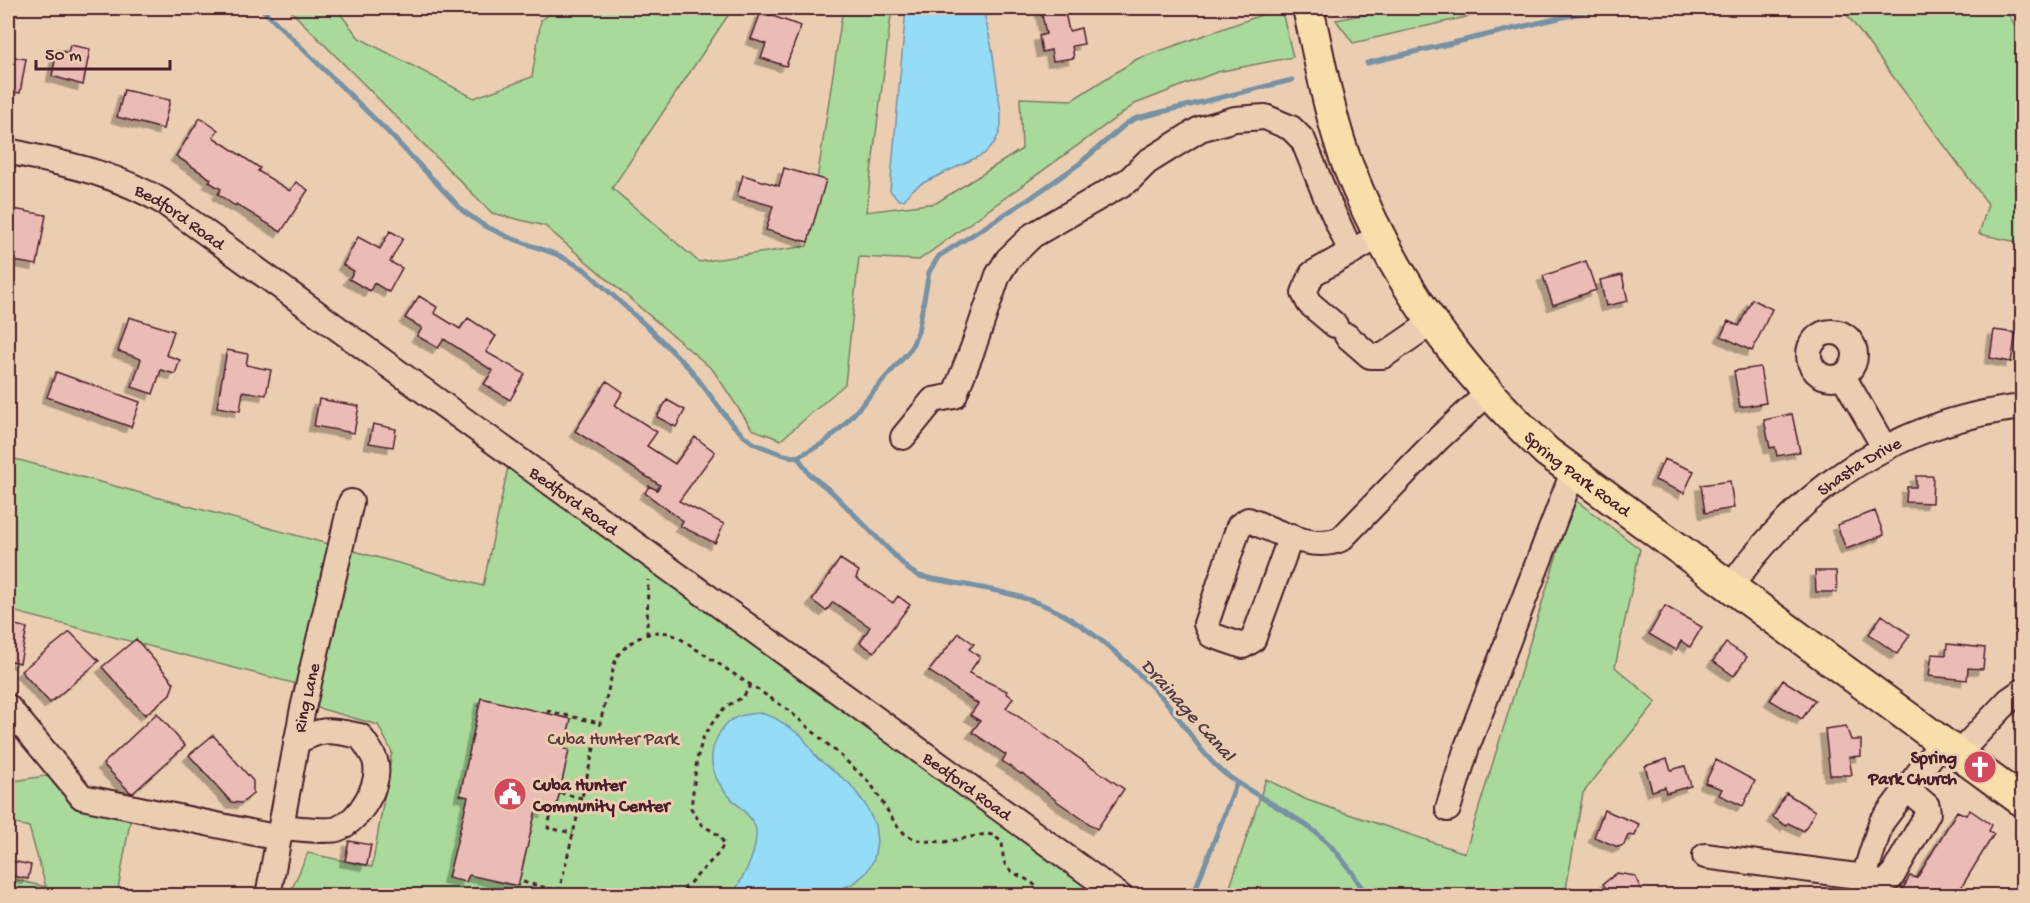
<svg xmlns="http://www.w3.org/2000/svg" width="2030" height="903" viewBox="0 0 2030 903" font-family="'Gochi Hand',sans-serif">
	<defs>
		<filter id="shadow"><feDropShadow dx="-5.5" dy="5.5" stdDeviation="0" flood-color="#0004"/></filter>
	</defs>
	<rect width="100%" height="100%" fill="#ebceb1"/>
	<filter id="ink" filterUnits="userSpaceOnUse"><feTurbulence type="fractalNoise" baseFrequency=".0167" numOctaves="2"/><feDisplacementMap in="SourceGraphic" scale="12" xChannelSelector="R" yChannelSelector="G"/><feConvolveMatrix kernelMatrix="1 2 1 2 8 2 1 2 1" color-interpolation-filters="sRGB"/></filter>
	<g filter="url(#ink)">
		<path fill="#a9da9b" stroke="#7a7c63" stroke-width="1.5" d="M288 8H336L359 38 474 98 532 77 541 20 559 8H733L612 188 699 262 807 246 843 8H892L866 212 936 203 1022 149 1020 98 1072 100 1137 59 1281 8 1293 57 1217 72 1135 104 919 260 859 257 845 384 781 440 752 429 713 370 545 226 492 213Z
			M1396 8H1505L1353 43 1336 20Z
			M1842 8H2004L2022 36V243L1979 234 1988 204Z
			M8 457 483 586 508 467 1097 895H289L308 853 372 867 392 752 378 725 311 706 305 686 8 610Z
			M1574 499 1640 549 1615 667 1656 702 1583 793 1565 895 1227 896 1266 779 1307 800 1465 853Z
			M45 776 133 805 117 895H8V878L46 887 29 827 8 822V782Z"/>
		<path fill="#95ddf6" stroke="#7791a5" stroke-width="1.5" d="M906 8H983L992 49 1001 113V127L998 136 994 143 984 154 921 184 910 192 904 200H899L890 191Z
			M761 713 775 718 802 736 817 758 850 784 865 804 875 825 877 842 874 859 866 873 854 883 829 895H733C743 876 757 855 756 832 756 822 748 816 742 809 719 788 701 766 719 734 729 716 742 714 761 713Z"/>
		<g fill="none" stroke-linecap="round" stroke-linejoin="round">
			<path stroke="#7791a5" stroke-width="5" d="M261 8 387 131 463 211 483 225 508 237 558 255 584 269 653 332 691 370 731 423 744 436 755 444 784 455 794 457 799 456 824 443 843 426 910 350 918 332 929 272 939 256 1032 197 1079 164 1127 123 1137 118 1292 80
				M1367 63 1602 8
				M798 457 809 474 832 492 909 570 919 576C960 585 1004 589 1043 605 1086 622 1129 663 1161 696 1183 720 1199 753 1224 773 1254 796 1290 811 1319 835 1339 852 1354 874 1367 896
				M1197 885 1237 782"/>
		</g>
		<path fill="#ebbbb6" stroke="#4a1f2b" stroke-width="1.5" filter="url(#shadow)" d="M1056 8H1064L1069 31 1081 28 1084 44 1072 46 1074 58 1053 61 1051 50 1042 52 1039 36 1046 34 1041 10Z
			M761 12 801 26 786 66 761 58 766 44 751 39Z
			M70 45 90 49 83 85 52 76 57 50 68 53Z
			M8 56 26 59 20 93 8 91Z
			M124 90 170 100 163 129 117 117Z
			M200 118 218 130 213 137 260 168 258 171 290 191 296 182 308 190 281 232 236 204 235 206 218 194 221 189 209 182 211 179 176 156Z
			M784 168 826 180 808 242 766 230 773 206 737 196 743 175 779 186Z
			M8 208 46 215 37 265 8 260Z
			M390 231 403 238 390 262 402 268 389 292 374 283 370 291 349 279 354 271 343 265 358 237 380 249Z
			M1586 261 1596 290 1553 305 1543 276Z
			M1622 275 1628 301 1606 306 1600 280Z
			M419 296 437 307 434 313 460 329 468 318 496 336 486 352 525 374 510 400 484 384 493 371 444 339 438 348 417 336 422 328 405 318Z
			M1752 299 1772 309 1752 351 1721 336 1728 321 1739 326Z
			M129 317 174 331 166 355 180 360 175 374 161 370 153 394 132 387 141 359 118 351Z
			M1994 330 2016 333 2011 362 1990 358Z
			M227 350 248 354 246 365 271 370 266 395 243 391 240 411 217 407Z
			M1760 367 1766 403 1740 407 1734 371Z
			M56 372 140 402 131 427 47 397Z
			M607 381 623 392 615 405 657 432 647 446 675 464 695 437 715 452 679 501 724 524 715 543 680 526 683 521 645 493 649 486 657 490 660 485 575 431Z
			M319 399 359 406 354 433 314 426Z
			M667 400 685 410 676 427 657 417Z
			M1792 414 1800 452 1777 456 1775 447 1770 448 1764 420Z
			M373 424 396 429 393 447 369 443Z
			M1664 459 1694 471 1684 493 1655 480Z
			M1916 476H1933L1932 503 1906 502 1907 487H1916Z
			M1730 481 1734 508 1705 513 1701 485Z
			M1875 511 1884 535 1846 549 1837 525Z
			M840 559 859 571 856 578 893 603 898 596 910 605 874 652 860 643 870 627 833 602 826 611 812 600Z
			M1815 571H1836L1837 592H1816Z
			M1665 606 1702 627 1690 647 1681 641 1676 650 1649 634Z
			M1882 615 1910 635 1897 654 1869 634Z
			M8 623 27 628 20 663 8 660Z
			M70 632 99 661 50 703 21 671Z
			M959 633 974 644 969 649 980 657 969 673 1007 691 1006 693 1013 698 1006 708 1124 789 1097 829 1058 802 1022 773 1021 774 1002 761 1006 755 972 732 980 721 970 715 978 704 929 671Z
			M136 639 174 683 170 694 145 715 102 667Z
			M1726 643 1747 657 1734 676 1713 661Z
			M1947 644 1985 648 1983 669 1968 668 1967 680 1929 676 1932 654 1946 655Z
			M1783 680 1815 700 1802 719 1770 700Z
			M481 698 571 719 564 749 569 750 556 809 546 807 545 812 536 810 518 886 469 875 466 882 448 878 468 797 460 795Z
			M157 713 185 746 133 793 130 792 103 764Z
			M1846 726 1851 740H1861V756L1849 757 1852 775H1830L1825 729Z
			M213 735 253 781V794L242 803 231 802 189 755Z
			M1667 759 1671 770 1685 766 1691 786 1666 793 1665 787 1652 791 1645 766Z
			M1716 760 1755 781 1743 806 1719 795 1722 789 1705 783Z
			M1786 793 1815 811 1804 831 1788 823 1786 826 1773 817Z
			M1604 810 1639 824 1635 836 1628 835 1624 845 1618 847 1594 837Z
			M1970 810 1992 825 1989 831 1994 834 1956 896H1899L1910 876 1917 878 1957 811 1966 815Z
			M349 841 371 845 367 865 345 861Z
			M8 860 31 865 28 879 8 875Z
			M1617 873 1635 876 1644 896H1611L1603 884Z"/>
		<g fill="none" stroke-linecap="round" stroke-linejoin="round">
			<defs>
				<g id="minor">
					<path id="s1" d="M8 151C65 164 113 172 165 203L1120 896"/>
					<path d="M1335 325 1309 303 1304 293 1312 274 1365 244"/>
					<circle cx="1832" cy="355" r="23"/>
					<path d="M1347 336 1370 356H1383L1431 323"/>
					<path d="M1843 376 1884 447"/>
					<path d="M903 437 933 400 954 396 973 348 998 275 1008 259 1033 235 1129 180 1147 162 1200 129 1235 119 1265 117 1291 128 1303 140 1326 197 1351 252"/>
					<path d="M1291 536 1253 640 1243 646 1211 635 1206 624 1239 526 1248 520C1275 530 1312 552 1341 539L1438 439 1488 393"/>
					<path id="s2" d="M1731 586C1804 485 1898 421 2022 407"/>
					<path d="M8 707 82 797 279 838"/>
					<path d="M1958 754 2009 700 2022 691"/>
					<path d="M1448 809 1467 747 1573 472"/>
					<path d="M281 827C293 828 329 832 337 829 360 820 382 784 375 760 372 752 365 743 360 736 330 730 324 727 296 742"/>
					<path d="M1705 856 1864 877 1881 884 1891 878 1928 813 1927 806 1907 789"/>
					<path id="s3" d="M268 896 302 713 351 502"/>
					<path d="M1860 896 1864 877 1881 823 1942 742"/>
				</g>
				<g id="major">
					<path id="s4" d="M1308 8C1320 60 1329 116 1348 166 1393 280 1458 369 1547 452L2022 801"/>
				</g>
			</defs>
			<use href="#minor" stroke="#4a1f2b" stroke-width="28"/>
			<use href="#major" stroke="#4a1f2b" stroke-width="34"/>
			<path stroke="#4a1f2b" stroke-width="3" stroke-dasharray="4.5 4.5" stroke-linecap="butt" d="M647 635 648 580
				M547 711 600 723
				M560 793 582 798
				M552 808 548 828 573 833
				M523 882 559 891
				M567 896 565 893 559 891 616 658C624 645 644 632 660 632 671 632 681 639 690 645L787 709 840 755 871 784 897 826 907 836 922 841 945 842 986 834 993 835 1002 842C1003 849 1002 859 1006 866 1013 877 1034 877 1043 896
				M677 896 719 853 724 844 720 836 701 824 691 808 697 759 703 738 713 722 725 707 743 697 751 685"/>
			<use href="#minor" stroke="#ebceb1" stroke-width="24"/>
			<use href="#major" stroke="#f8deab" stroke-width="30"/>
		</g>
	</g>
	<defs>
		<symbol id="church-disc" viewBox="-11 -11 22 22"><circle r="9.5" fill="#d1495b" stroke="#ebceb1"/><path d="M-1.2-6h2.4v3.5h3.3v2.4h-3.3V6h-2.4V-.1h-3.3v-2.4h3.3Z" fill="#fff"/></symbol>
		<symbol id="civic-disc" viewBox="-11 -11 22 22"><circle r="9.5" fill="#d1495b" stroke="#ebceb1"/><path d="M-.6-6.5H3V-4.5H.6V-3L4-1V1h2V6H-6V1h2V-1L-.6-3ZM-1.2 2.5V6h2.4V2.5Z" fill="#fff"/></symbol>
	</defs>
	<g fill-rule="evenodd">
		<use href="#church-disc" x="1961" y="748" width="38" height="38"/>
		<use href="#civic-disc" x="491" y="775" width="38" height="38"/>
	</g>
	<g text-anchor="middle" stroke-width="6" stroke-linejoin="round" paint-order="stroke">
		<g font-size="18" fill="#4a1f2b" stroke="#ebceb1">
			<text dy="6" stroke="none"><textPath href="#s1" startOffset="186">Bedford Road</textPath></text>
			<text dy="6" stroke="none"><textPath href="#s2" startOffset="177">Shasta Drive</textPath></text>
			<text dy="6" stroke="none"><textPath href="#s4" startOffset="552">Spring Park Road</textPath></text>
			<text dy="6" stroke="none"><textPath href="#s1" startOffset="672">Bedford Road</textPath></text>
			<text dy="6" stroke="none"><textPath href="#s3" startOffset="202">Ring Lane</textPath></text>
			<text dy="6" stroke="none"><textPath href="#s1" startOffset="1158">Bedford Road</textPath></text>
		</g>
		<g font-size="18" fill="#583b3c" stroke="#ebceb1">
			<text x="613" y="744">Cuba Hunter Park</text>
		</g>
		<g font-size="18" font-weight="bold" fill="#4a1f2b" stroke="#ebceb1" text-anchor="end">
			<text x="1957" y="763">Spring<tspan x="1957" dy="21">Park Church</tspan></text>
			<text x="533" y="790" text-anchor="start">Cuba Hunter<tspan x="533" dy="21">Community Center</tspan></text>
		</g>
		<g font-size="20" font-style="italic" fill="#553c49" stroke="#ebceb1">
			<text transform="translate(1189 709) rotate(48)" y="7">Drainage Canal</text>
		</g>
	</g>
	<rect width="2030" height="903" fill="none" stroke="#ebceb1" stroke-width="30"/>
	<rect x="15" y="15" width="2000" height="873" fill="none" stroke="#4a1f2b" stroke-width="2" filter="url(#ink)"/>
	<path d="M36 60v9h134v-9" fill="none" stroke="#4a1f2b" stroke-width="3"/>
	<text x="45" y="60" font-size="18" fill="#4a1f2b" stroke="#ebceb1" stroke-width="4.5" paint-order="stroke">50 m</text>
</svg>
